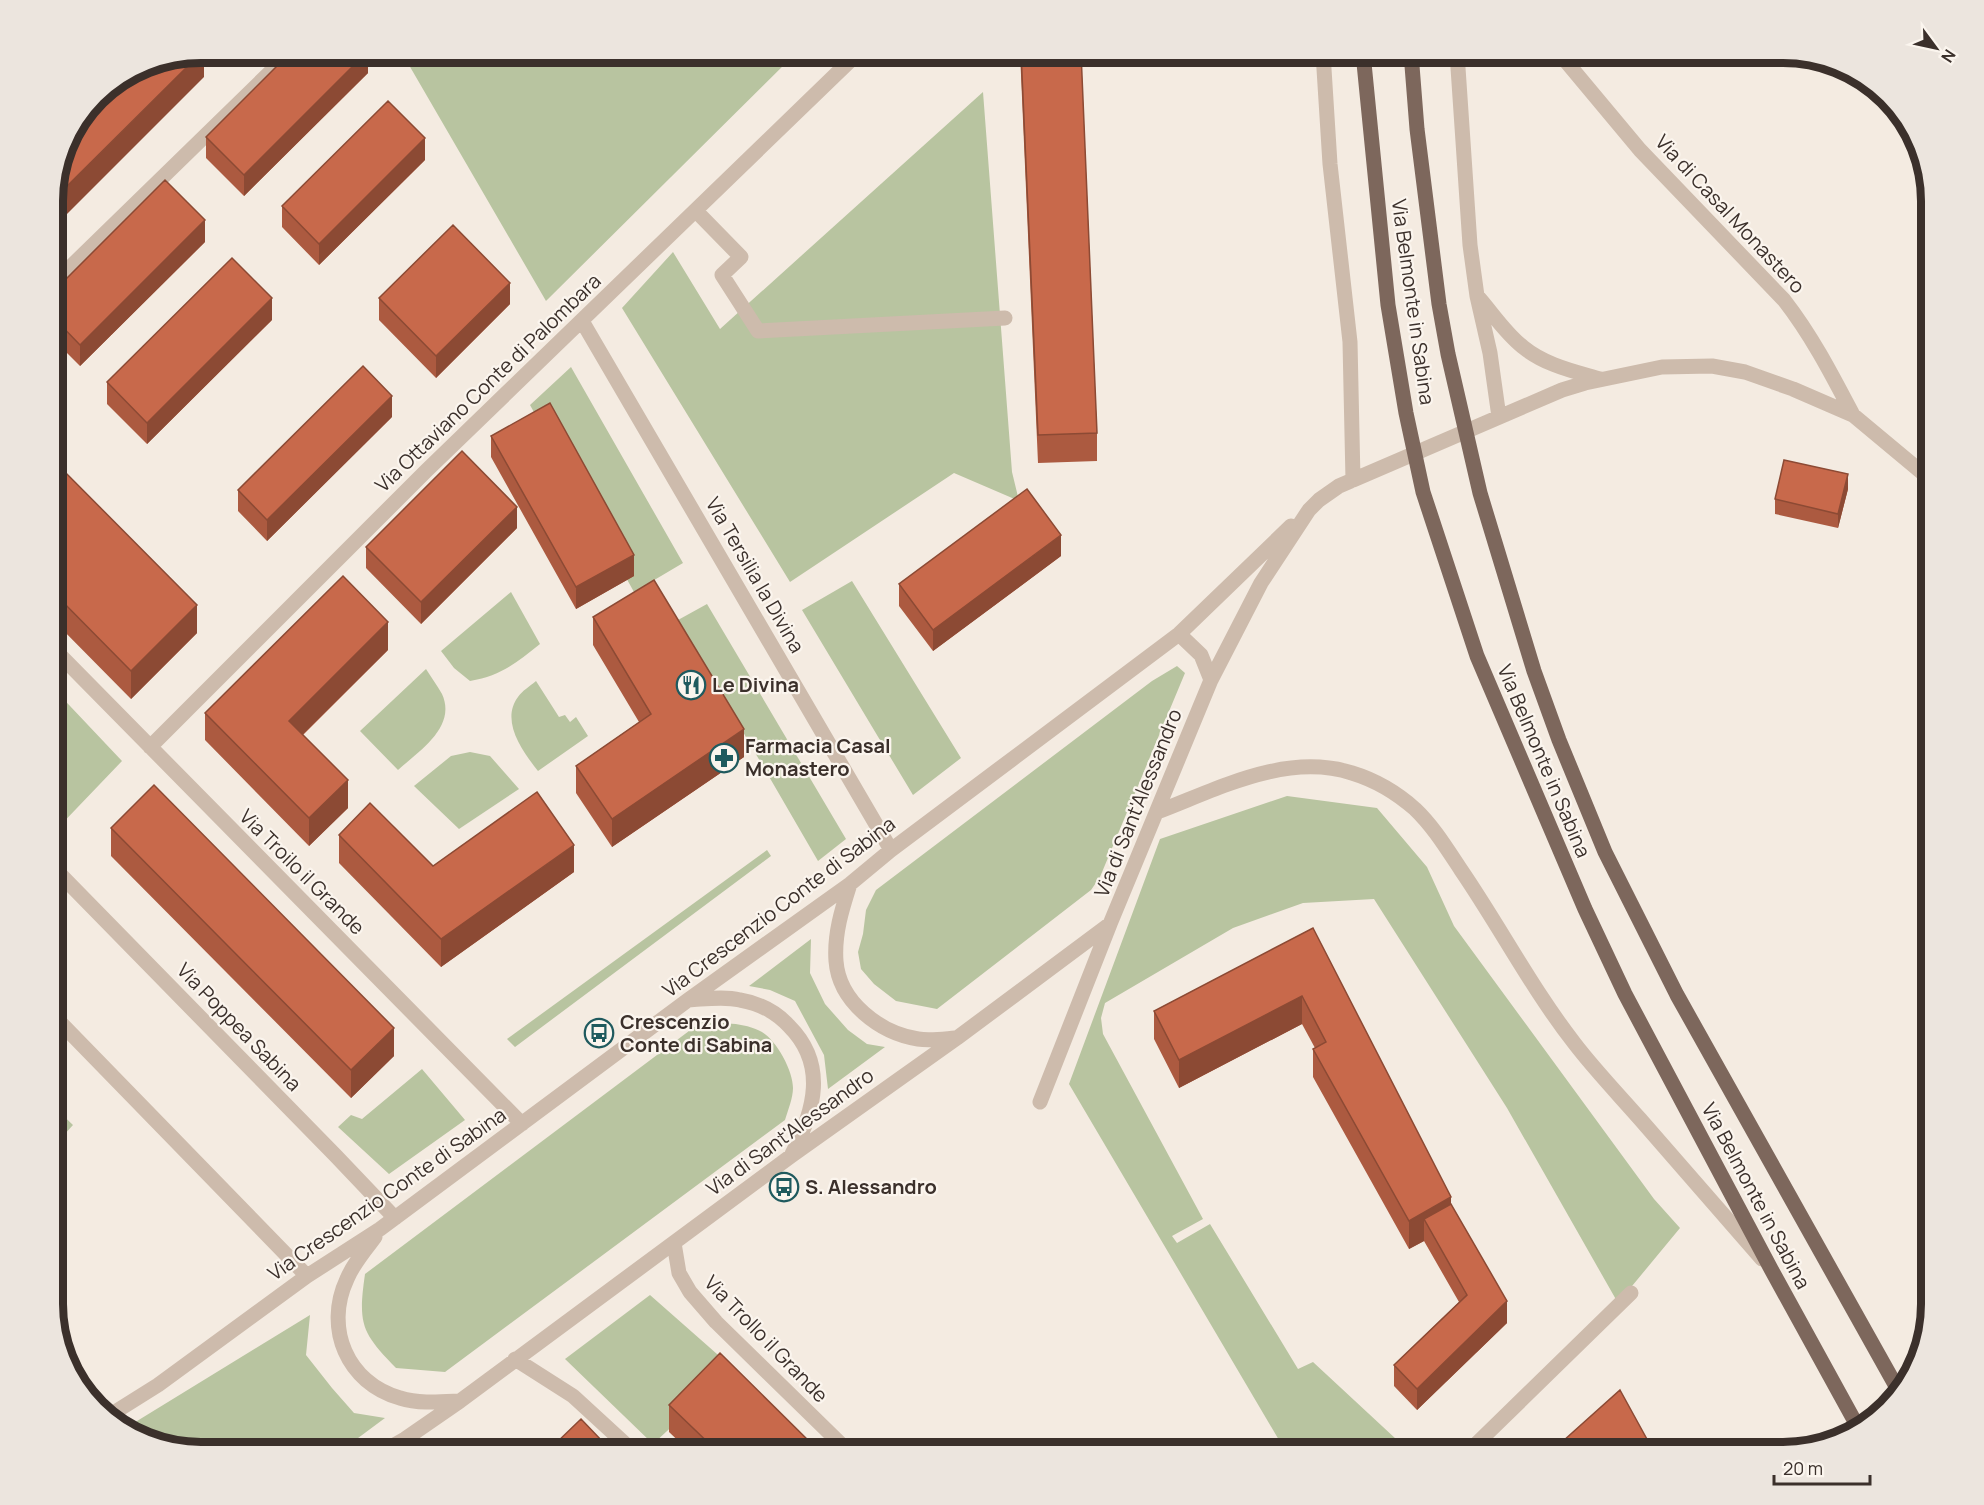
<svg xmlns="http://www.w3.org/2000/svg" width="1984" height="1505" font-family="Manrope,sans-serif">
  <rect width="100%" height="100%" fill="#f4ebe1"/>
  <path fill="#b8c4a0" d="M402 53H796L546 301Z
    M983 92 1012 472 1019 501 954 473 790 582 622 308 673 252 720 329Z
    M571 367 683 563 634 592 530 405Z
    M852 581 961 758 913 795 802 610Z
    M511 592 540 644C516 663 501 676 470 681L454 668 441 651Z
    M707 604 846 839 818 861 678 620Z
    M1177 666 1185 673 1100 877 1091 890 937 1009 896 1001 874 984 861 969 858 952 863 934 866 910 876 890 1152 681Z
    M426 669C431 677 437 685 442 694 457 727 419 751 398 770L360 731Z
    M536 681 559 717 565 715 570 722 576 717 588 736 538 771C523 752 500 721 518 697 522 691 530 686 536 681Z
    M53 688 122 761 54 832 53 831Z
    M470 752 490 756 519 789 459 829 414 786 451 756Z
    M1287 796 1377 808 1427 867 1454 926 1654 1199 1680 1228 1618 1303 1507 1108 1374 899 1303 903 1233 928 1105 1003 1101 1018 1103 1034 1203 1219 1172 1236 1177 1243 1210 1224 1298 1369 1313 1362 1410 1452H1286L1069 1084 1160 839Z
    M767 850 771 856 515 1047 507 1039Z
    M811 939 810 973 825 1004 848 1030 867 1044 885 1047 828 1089 824 1055 795 1001 770 990 749 986Z
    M701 1022C720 1023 744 1022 762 1032 777 1041 793 1071 793 1088 793 1098 788 1110 785 1120L445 1372 396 1368C361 1332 358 1324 365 1274Z
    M422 1069 465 1120 389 1174 338 1127 351 1115 362 1119Z
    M53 1106 73 1125 53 1147Z
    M650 1295 734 1369 653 1444 565 1359Z
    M310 1315 306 1355 332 1388 354 1413 385 1418 350 1444 165 1446 153 1445 124 1429Z"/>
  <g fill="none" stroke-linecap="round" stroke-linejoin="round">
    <path stroke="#cdbbac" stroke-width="15" d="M936 53 942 58
      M1323 53 1330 164 1350 342 1353 480
      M1457 53 1470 245 1477 296 1490 353 1499 417
      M1559 53 1640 150 1784 300C1812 336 1832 375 1853 415
      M696 211 741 257 722 275 758 331 1005 318
      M53 284 290 53
      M1479 298C1493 314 1506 334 1523 347 1545 365 1573 371 1600 379
      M582 321 891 850
      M1179 634 1201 655 1211 680
      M53 648 522 1124
      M150 747 426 471 858 53
      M1157 812C1218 789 1286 752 1352 773 1375 780 1397 793 1415 809 1433 826 1447 849 1461 870 1500 927 1532 989 1575 1044 1595 1070 1618 1094 1640 1119 1681 1166 1721 1212 1762 1259
      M53 867 335 1155 395 1218
      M850 884C842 909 834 934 836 961 839 1002 880 1033 918 1039 930 1041 943 1039 955 1038
      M689 1000C706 999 724 996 740 1000 758 1003 776 1012 789 1026 827 1064 815 1110 792 1154
      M53 1015 307 1276
      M1040 1102 1110 924
      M375 1237C365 1250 353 1264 347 1279 324 1328 347 1383 400 1398 419 1404 440 1402 460 1401
      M674 1243 679 1273 690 1292 716 1322 849 1452
      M515 1359 573 1396 634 1452
      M107 1417 158 1385 307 1276 380 1229 688 1000 850 884 891 850 1179 634 1291 526
      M382 1452 405 1439 460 1401 791 1156 957 1038 1110 924 1211 680 1261 583 1309 510 1319 500 1339 486 1562 390 1585 383 1662 367 1712 366 1745 372 1793 389 1853 415 1931 480
      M1468 1452 1631 1293"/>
    <path stroke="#7d675c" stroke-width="15" d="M1363 53 1388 305 1406 413 1423 492 1477 656 1585 909 1625 994 1771 1269 1859 1429
      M1411 53 1417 129 1439 304 1448 354 1480 493 1534 671 1559 740 1605 852 1677 995 1901 1395"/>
  </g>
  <path fill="#ac5a40" d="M368 52V73L244 196 206 158V137Z
    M994 52H1004L999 57Z
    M1020 52H1081L1097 433V461L1038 463Z
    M425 160 319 265 282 227V206Z
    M205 242 80 366 53 339V292Z
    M379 298 510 304 436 378 379 320Z
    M272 320 147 444 107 404V382Z
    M392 417 267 541 238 511V490Z
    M491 436 634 576 576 609 491 457Z
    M53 460 197 633 131 699 53 620Z
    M1848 489 1838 528 1775 514V499Z
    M517 528 421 624 366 568V547Z
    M1061 556 933 651 899 606V584Z
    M593 617 744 757 612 847 576 793V766L639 722 593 645Z
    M388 650 303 735 348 808 309 846 205 740V713Z
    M111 828 394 1056 351 1098 111 856Z
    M339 835 433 866 574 872 441 967 339 863Z
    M1313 928 1451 1204 1507 1323 1417 1410 1394 1386V1365L1459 1302 1424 1241 1409 1249 1313 1077V1049L1315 1048 1302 1024 1179 1088 1154 1039V1011Z
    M669 1405 820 1452H690L669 1432Z"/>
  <path fill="#8c4a34" d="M202 52H204V77L53 228V200Z
    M367 52H368V73L244 196V175Z
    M999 52H1004L999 57Z
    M425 138V160L319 265V244Z
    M205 220V242L80 366V345Z
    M510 283V304L436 378V356Z
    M272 298V320L147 444V423Z
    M392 396V417L267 541V520Z
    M1848 474V489L1838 528V514Z
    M517 507V528L421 624V602Z
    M1061 535V556L933 651V630Z
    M634 555V576L576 609V587Z
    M197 605V633L131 699V671Z
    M388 622V650L289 748V721Z
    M744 729V757L612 847V819Z
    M348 780V808L309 846V818Z
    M574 845V872L441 967V939Z
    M1302 996V1024L1179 1088V1060Z
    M394 1028V1056L351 1098V1070Z
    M1451 1197V1225L1424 1219V1241L1409 1249V1221Z
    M66 1272V1300L64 1357V1349Z
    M1507 1301V1323L1417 1410V1389Z
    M603 1442V1452H593Z"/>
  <path fill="#c8694b" stroke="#8c4a34" stroke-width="1.5" d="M202 52 53 200V191L68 136 103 90 144 64Z
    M291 52H367L244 175 206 137Z
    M1021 52H1081L1097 433 1038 435Z
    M388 101 425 138 319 244 282 206Z
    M165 180 205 220 80 345 53 317V292Z
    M453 225 510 283 436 356 379 298Z
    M232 258 272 298 147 423 107 382Z
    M363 366 392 396 267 520 238 490Z
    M550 403 634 555 576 587 491 436Z
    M462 451 517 507 421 602 366 547Z
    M53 460 197 605 131 671 53 592Z
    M1784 460 1848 474 1838 514 1775 499Z
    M1027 489 1061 535 933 630 899 584Z
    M343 576 388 622 289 721 348 780 309 818 205 713Z
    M654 580 744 729 612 819 576 766 651 714 593 617Z
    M154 785 394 1028 351 1070 111 828Z
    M537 792 574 845 441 939 339 835 370 803 433 866Z
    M1313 928 1451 1197 1409 1221 1313 1049 1326 1042 1302 996 1179 1060 1154 1011Z
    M1451 1204 1507 1301 1417 1389 1394 1365 1467 1295 1424 1219Z
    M53 1272H66L64 1349H62L53 1313Z
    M720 1353 820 1452H718L669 1405Z
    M1620 1390 1654 1452H1555L1553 1450Z
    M581 1419 603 1442 593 1452H557L552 1447Z"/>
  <defs>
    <g id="restaurant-ring" transform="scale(1.5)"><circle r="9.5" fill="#fbf5ee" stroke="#1f5a5e" stroke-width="1.5"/><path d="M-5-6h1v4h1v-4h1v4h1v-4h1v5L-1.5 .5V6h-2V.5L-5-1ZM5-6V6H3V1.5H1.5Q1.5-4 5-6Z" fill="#1f5a5e"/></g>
    <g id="pharmacy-ring" transform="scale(1.5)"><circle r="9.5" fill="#fbf5ee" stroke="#1f5a5e" stroke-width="1.5"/><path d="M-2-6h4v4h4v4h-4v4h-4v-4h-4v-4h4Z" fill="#1f5a5e"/></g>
    <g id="bus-ring" transform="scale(1.5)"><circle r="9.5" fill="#fbf5ee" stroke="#1f5a5e" stroke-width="1.5"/><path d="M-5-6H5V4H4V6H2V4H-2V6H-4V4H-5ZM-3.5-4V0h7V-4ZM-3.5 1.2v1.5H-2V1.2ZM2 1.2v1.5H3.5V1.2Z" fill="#1f5a5e"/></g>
  </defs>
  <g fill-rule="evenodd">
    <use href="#restaurant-ring" x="691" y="685"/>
    <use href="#pharmacy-ring" x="724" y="758"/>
    <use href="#bus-ring" x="599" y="1033"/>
    <use href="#bus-ring" x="784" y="1187"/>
  </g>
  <g text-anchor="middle" stroke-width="4.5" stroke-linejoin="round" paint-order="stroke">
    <g font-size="20" fill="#3b302b" stroke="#fbf5ee">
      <text transform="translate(1730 214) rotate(47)" y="7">Via di Casal Monastero</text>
      <text transform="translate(1413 302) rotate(82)" y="7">Via Belmonte in Sabina</text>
      <text transform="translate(488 383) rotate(-44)" y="7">Via Ottaviano Conte di Palombara</text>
      <text transform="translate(755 575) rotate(60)" y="7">Via Tersilia la Divina</text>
      <text transform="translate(1544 761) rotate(67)" y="7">Via Belmonte in Sabina</text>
      <text transform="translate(1138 803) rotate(-68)" y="7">Via di Sant'Alessandro</text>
      <text transform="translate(302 872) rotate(45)" y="7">Via Troilo il Grande</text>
      <text transform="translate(779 907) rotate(-37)" y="7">Via Crescenzio Conte di Sabina</text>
      <text transform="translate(239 1027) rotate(46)" y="7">Via Poppea Sabina</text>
      <text transform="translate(790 1132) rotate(-36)" y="7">Via di Sant'Alessandro</text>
      <text transform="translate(387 1194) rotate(-35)" y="7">Via Crescenzio Conte di Sabina</text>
      <text transform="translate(1756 1196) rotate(62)" y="7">Via Belmonte in Sabina</text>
      <text transform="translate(766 1339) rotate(46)" y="7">Via Trollo il Grande</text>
    </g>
    <g font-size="20" font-weight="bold" fill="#3b302b" stroke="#fbf5ee" text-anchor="start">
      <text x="712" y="692">Le Divina</text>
      <text x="745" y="753">Farmacia Casal<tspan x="745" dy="23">Monastero</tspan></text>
      <text x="620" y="1029">Crescenzio<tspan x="620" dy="23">Conte di Sabina</tspan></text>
      <text x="805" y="1194">S. Alessandro</text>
    </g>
  </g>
  <path d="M0 0H1984V1505H0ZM201 63H1783A138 138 0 0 1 1921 201V1304A138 138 0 0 1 1783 1442H201A138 138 0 0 1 63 1304V201A138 138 0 0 1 201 63Z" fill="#ece5de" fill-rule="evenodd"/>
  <path fill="none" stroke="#3b302b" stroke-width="8" d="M201 63H1783A138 138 0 0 1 1921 201V1304A138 138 0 0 1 1783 1442H201A138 138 0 0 1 63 1304V201A138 138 0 0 1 201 63Z"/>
  <g transform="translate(1936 48) rotate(123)" stroke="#fbf5ee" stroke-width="4.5" paint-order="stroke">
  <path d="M0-4.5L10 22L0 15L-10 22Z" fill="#3b302b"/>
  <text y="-9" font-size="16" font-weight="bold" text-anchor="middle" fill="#3b302b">N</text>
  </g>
  <path d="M1774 1475v9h96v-9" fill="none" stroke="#3b302b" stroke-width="3"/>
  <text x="1783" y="1475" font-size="18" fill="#3b302b" stroke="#fbf5ee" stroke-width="4.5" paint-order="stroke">20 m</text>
</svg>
